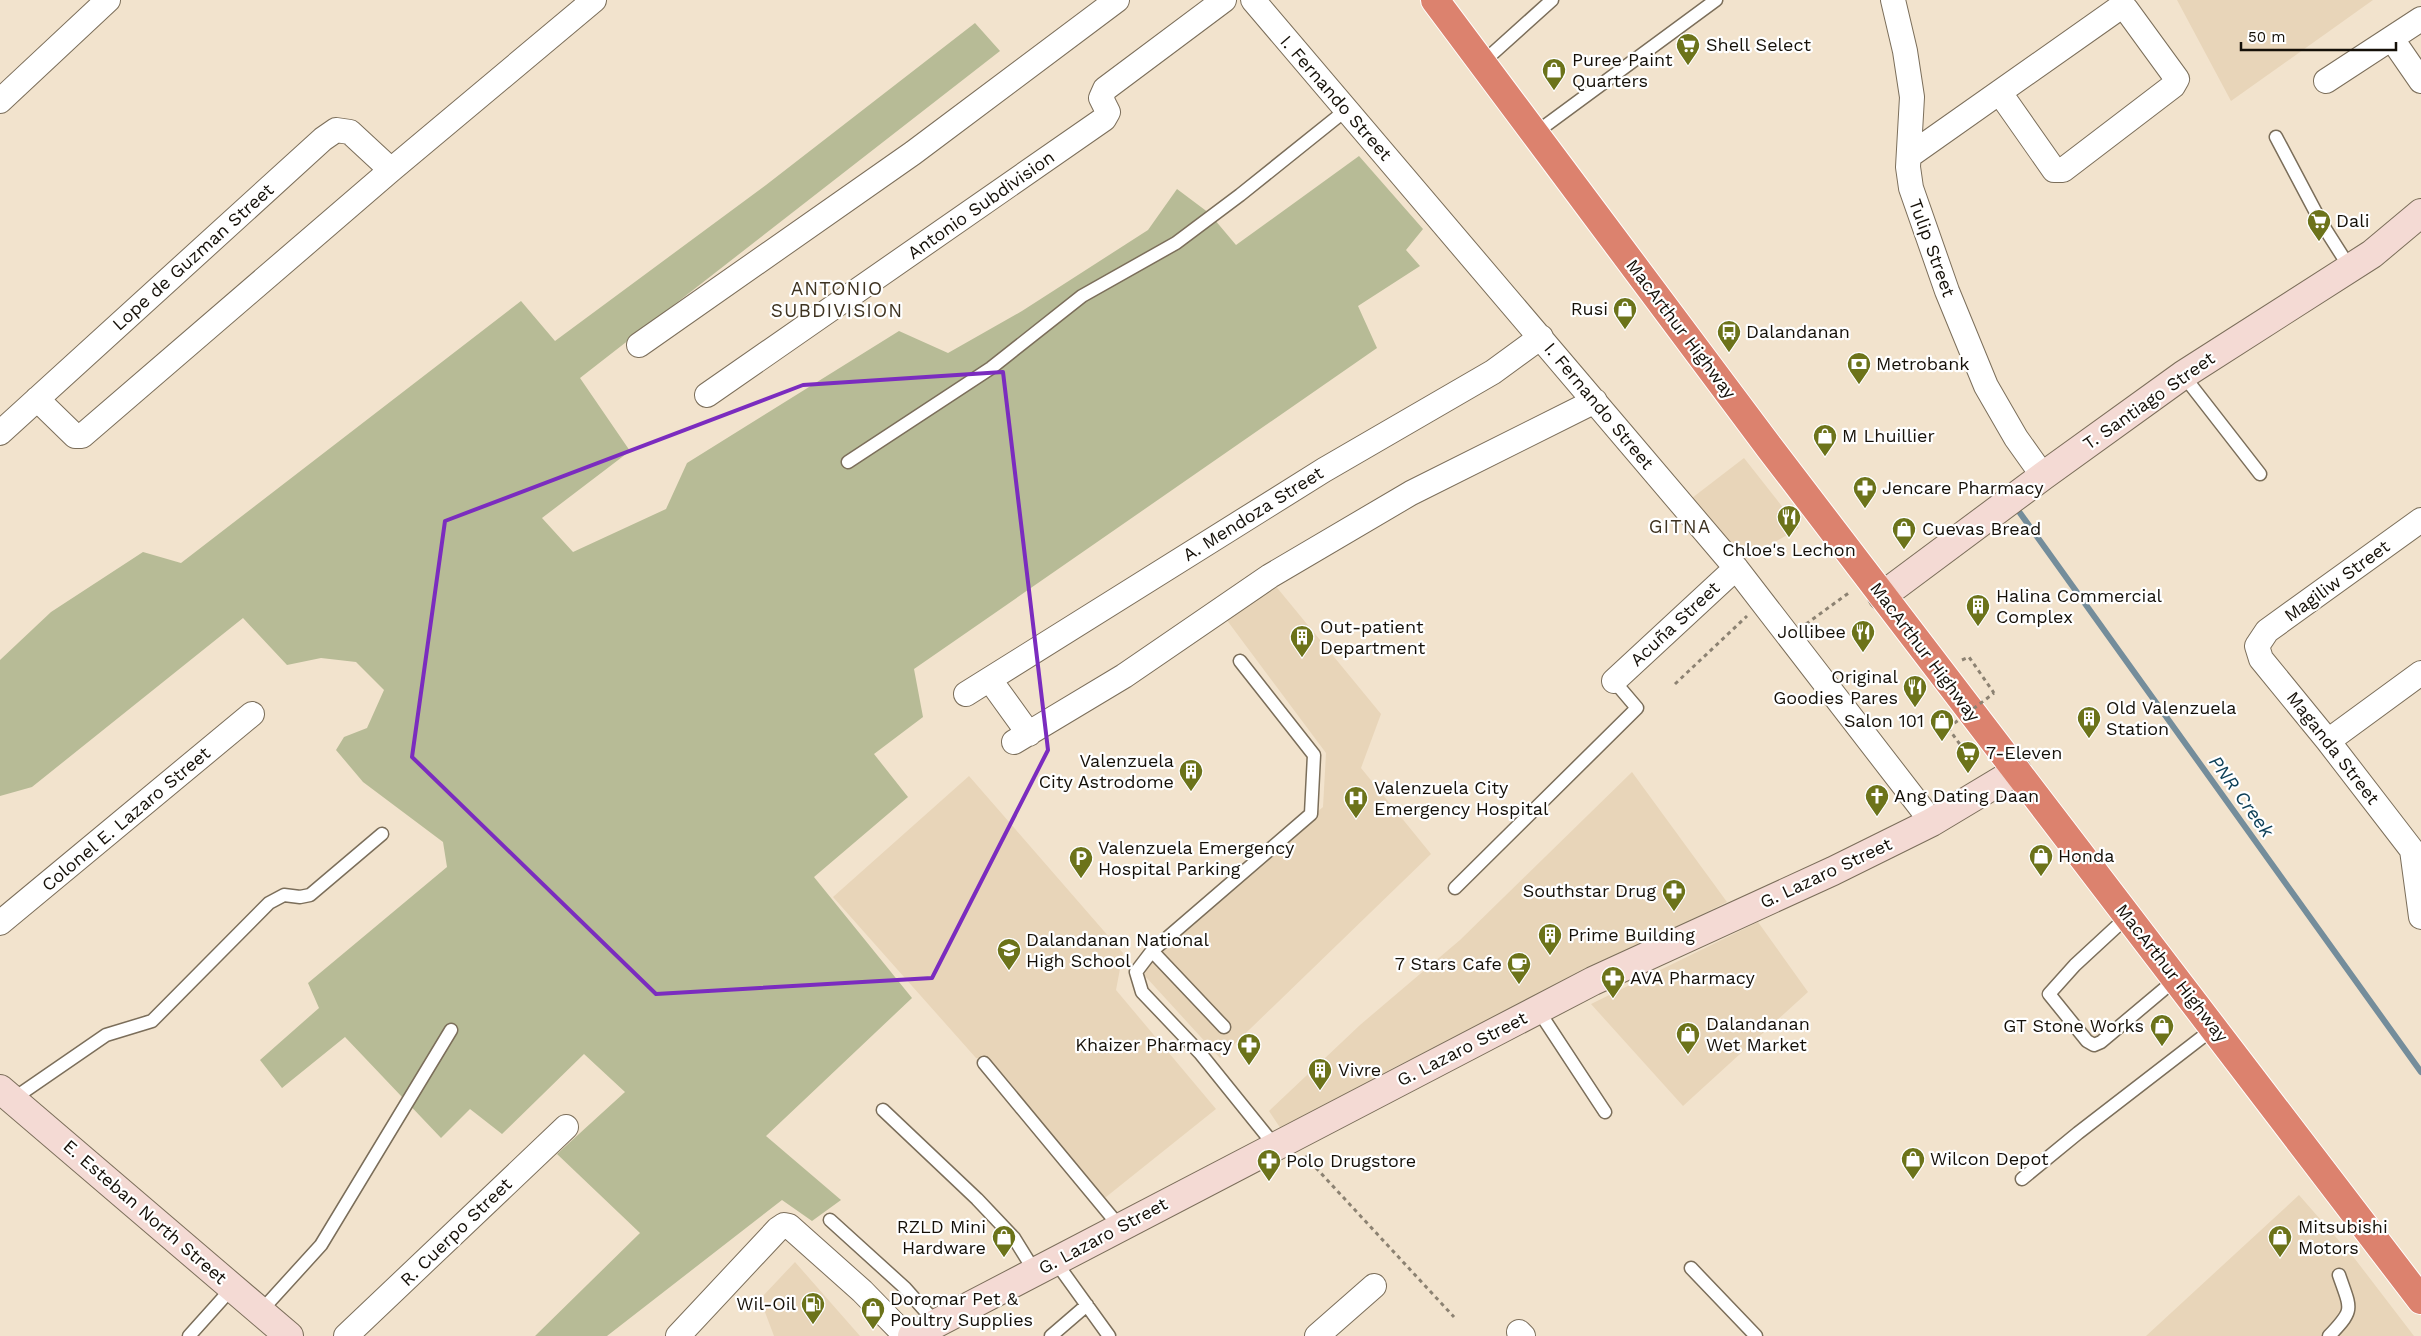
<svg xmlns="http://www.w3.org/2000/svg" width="2421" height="1336" font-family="'Work Sans',sans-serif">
  <rect width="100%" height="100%" fill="#f2e3cd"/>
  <path fill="#e8d5b9" d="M2177 0H2373L2231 101Z
    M1744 458 1799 528 1742 561 1692 498Z
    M1274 584 1381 714 1361 768 1431 854 1220 1058 1145 976 1146 960 1323 807 1326 753 1226 619Z
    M1632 772 1727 902 1391 1069 1281 1129 1269 1111 1360 1025 1460 940Z
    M969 776 1123 953 1116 990 1216 1109 1101 1201 988 1061 976 1058 833 897Z
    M1758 922 1808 992 1683 1106 1591 1004Z
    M2299 1195 2355 1259 2414 1336H2146Z
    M795 1262 860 1336H774L760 1299Z"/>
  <path fill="#b7bb96" d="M975 23 1000 51 580 378 630 451 542 518 573 552 666 509 687 463 899 331 948 353 1022 311 1148 230 1177 189 1209 213 1236 245 1359 156 1423 229 1406 250 1420 266 1358 306 1377 348 914 669 923 717 874 754 908 797 814 877 912 998 766 1136 841 1200 812 1221 782 1200 607 1336H535L640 1233 557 1154 625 1092 584 1054 502 1134 470 1109 441 1138 345 1037 282 1088 260 1060 319 1008 308 983 447 867 443 842 363 782 336 750 344 737 367 728 384 690 356 662 321 658 287 665 243 618 32 787 0 796V660L51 612 143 552 181 563 521 301 555 341 766 185Z"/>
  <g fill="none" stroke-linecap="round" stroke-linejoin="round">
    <path stroke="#748d9b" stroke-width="6" d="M2020 513 2421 1072"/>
    <g stroke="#7b6e5a" stroke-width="15">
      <path id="lane" d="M1482 63 1552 0
        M1534 134 1716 0
        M2276 137 2322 224 2350 268
        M2183 375 2260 474
        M848 462 991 368 1082 296 1176 243 1240 195 1346 110
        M1240 661 1314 755 1311 814 1152 951 1136 972 1142 992 1200 1053 1275 1146
        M1455 888 1637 708 1614 681
        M2128 916 2075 965 2049 994 2087 1041 2094 1045 2101 1042 2176 979
        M1152 951 1224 1027
        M1538 1010 1605 1112
        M984 1063 1120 1227
        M13 1099 106 1035 152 1021 269 903 284 895 300 897 310 895 382 834
        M883 1110 977 1199 1014 1238 1035 1272
        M2022 1179 2078 1133 2214 1028
        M830 1220 905 1288 936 1323
        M1055 1261 1109 1336
        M1691 1268 1756 1336
        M261 1311 321 1245 451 1030
        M189 1336 233 1287
        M1051 1336 1087 1305
        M2329 1336C2355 1309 2351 1310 2339 1275"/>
    </g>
    <g stroke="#7b6e5a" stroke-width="26">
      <path id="street" d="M1253 0 1736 568 1932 822
        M1893 0 1905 51 1912 97 1908 167 1911 188 1947 291 1986 386 2016 438 2043 476
        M2392 39 2421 81
        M2326 81 2421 19
        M0 101 108 0
        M1909 156 2119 8 2126 9 2177 79 2173 86 2063 170H2054L2000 93
        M639 345 913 153 1117 0
        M707 395 1104 119 1108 112 1101 98 1105 89 1224 0
        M37 399 75 436H82L391 170 594 0
        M0 433 323 139 336 130 350 132 391 170
        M990 680 1029 734
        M1614 681 1736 568
        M966 694 1324 470 1493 372 1541 337
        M2328 741 2421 673
        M1014 742 1124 676 1270 576 1411 493 1595 401
        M2412 850 2328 741 2261 659 2257 646 2267 631 2421 520
        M2412 850 2421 917
        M0 923 252 714
        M1519 1332 1523 1336
        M346 1336 566 1127
        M678 1336 778 1229 784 1225 789 1226 862 1291 906 1336
        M1317 1336 1374 1286"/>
    </g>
    <g stroke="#7b6e5a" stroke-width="30">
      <path id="secondary" d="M1882 596 2043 476 2183 375 2372 254 2421 213
        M0 1089 289 1336
        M912 1336 1593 981 1833 871 1932 822 2017 771"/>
    </g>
    <g stroke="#fff" stroke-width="30">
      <path id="highway" d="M1435 0 1769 447 2421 1300"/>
    </g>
    <path stroke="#8c8272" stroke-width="3" stroke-dasharray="4 4" stroke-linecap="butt" d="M1806 624 1850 592
      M1962 660 1969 657 1994 693
      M1675 684 1747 616
      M1948 728 1967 754
      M1305 1156 1454 1317"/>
    <use href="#lane" stroke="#fff" stroke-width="12"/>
    <use href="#street" stroke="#fff" stroke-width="24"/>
    <use href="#secondary" stroke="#f4dad4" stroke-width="28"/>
    <use href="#highway" stroke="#dc826e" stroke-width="28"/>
    <path stroke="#8c8272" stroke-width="3" stroke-dasharray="4 4" stroke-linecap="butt" d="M1948 728 1994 693"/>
  </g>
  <path fill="none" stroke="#7b2cbf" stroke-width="4" stroke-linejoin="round" d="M1003 372 1048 750 932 978 656 994 412 757 445 521 803 385Z"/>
  <defs>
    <g id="supermarket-pin" transform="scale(1.25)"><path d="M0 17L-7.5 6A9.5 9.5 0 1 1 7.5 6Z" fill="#6c731a" stroke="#fff"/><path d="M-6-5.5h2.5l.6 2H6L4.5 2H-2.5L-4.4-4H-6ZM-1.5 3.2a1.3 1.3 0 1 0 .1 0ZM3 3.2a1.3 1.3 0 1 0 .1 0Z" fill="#fff"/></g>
    <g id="shop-pin" transform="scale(1.25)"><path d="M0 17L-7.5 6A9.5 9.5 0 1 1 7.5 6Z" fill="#6c731a" stroke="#fff"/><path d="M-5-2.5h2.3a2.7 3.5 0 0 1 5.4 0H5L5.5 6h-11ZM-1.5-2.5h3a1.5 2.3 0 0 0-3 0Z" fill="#fff"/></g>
    <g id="bus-pin" transform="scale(1.25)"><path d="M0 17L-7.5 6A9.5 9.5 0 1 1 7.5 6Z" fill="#6c731a" stroke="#fff"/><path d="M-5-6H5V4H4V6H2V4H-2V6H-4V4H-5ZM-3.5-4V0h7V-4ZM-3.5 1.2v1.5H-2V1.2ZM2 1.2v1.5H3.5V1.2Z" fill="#fff"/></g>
    <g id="bank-pin" transform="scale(1.25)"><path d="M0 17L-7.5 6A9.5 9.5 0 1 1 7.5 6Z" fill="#6c731a" stroke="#fff"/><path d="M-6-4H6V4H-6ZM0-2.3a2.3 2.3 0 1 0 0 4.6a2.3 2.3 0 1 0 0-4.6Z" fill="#fff"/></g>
    <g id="pharmacy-pin" transform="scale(1.25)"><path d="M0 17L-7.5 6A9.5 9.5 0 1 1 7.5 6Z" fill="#6c731a" stroke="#fff"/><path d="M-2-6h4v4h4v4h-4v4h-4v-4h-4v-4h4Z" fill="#fff"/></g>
    <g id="restaurant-pin" transform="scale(1.25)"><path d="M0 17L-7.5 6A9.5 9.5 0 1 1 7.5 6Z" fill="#6c731a" stroke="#fff"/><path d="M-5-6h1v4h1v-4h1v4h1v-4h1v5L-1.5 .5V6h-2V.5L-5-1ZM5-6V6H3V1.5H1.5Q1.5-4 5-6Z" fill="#fff"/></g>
    <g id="building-pin" transform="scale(1.25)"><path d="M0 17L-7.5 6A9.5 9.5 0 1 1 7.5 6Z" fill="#6c731a" stroke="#fff"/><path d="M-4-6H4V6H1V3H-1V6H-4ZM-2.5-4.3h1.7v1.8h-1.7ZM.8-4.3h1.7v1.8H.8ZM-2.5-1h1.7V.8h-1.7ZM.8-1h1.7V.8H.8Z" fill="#fff"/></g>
    <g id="church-pin" transform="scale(1.25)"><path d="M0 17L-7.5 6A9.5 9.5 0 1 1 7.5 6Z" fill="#6c731a" stroke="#fff"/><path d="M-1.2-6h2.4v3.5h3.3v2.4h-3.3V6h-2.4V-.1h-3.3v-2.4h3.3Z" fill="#fff"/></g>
    <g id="hospital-pin" transform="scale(1.25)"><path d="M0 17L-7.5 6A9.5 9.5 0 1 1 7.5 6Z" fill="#6c731a" stroke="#fff"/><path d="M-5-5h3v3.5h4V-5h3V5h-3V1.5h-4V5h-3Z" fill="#fff"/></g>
    <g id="parking-pin" transform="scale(1.25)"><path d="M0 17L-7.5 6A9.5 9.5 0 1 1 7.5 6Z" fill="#6c731a" stroke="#fff"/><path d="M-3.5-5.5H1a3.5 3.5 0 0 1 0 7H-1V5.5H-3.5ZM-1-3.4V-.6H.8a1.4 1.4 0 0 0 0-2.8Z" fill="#fff"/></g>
    <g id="school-pin" transform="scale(1.25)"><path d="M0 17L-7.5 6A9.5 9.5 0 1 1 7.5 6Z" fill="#6c731a" stroke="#fff"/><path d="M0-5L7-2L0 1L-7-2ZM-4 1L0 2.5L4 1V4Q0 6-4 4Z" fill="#fff"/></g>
    <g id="cafe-pin" transform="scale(1.25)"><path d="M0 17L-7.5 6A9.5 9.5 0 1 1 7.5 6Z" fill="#6c731a" stroke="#fff"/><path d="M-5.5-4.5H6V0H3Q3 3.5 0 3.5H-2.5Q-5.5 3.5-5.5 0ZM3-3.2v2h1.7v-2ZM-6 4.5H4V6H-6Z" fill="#fff"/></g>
    <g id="fuel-pin" transform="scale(1.25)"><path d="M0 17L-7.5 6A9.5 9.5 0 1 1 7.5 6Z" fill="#6c731a" stroke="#fff"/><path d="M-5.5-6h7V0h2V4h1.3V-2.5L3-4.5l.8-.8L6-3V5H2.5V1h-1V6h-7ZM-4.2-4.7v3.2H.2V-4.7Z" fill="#fff"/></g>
  </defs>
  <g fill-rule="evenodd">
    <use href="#supermarket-pin" x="1688" y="45"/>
    <use href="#shop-pin" x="1554" y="70"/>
    <use href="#supermarket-pin" x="2319" y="221"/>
    <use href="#shop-pin" x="1625" y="309"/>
    <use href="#bus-pin" x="1729" y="332"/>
    <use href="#bank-pin" x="1859" y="364"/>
    <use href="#shop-pin" x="1825" y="436"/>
    <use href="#pharmacy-pin" x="1865" y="488"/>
    <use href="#restaurant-pin" x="1789" y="517"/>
    <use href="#shop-pin" x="1904" y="529"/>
    <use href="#building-pin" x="1978" y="606"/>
    <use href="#restaurant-pin" x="1863" y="632"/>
    <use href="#building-pin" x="1302" y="637"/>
    <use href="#restaurant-pin" x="1915" y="687"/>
    <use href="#building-pin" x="2089" y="718"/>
    <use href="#shop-pin" x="1942" y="721"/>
    <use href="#supermarket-pin" x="1968" y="753"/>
    <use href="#building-pin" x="1191" y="771"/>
    <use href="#church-pin" x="1877" y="796"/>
    <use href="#hospital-pin" x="1356" y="798"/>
    <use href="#shop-pin" x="2041" y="856"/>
    <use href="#parking-pin" x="1081" y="858"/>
    <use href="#pharmacy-pin" x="1674" y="891"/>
    <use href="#building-pin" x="1550" y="935"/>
    <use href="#school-pin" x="1009" y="950"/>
    <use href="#cafe-pin" x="1519" y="964"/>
    <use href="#pharmacy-pin" x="1613" y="978"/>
    <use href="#shop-pin" x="2162" y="1026"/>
    <use href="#shop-pin" x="1688" y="1034"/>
    <use href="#pharmacy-pin" x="1249" y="1045"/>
    <use href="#building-pin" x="1320" y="1070"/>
    <use href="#shop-pin" x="1913" y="1159"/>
    <use href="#pharmacy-pin" x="1269" y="1161"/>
    <use href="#shop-pin" x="1004" y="1237"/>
    <use href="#shop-pin" x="2280" y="1237"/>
    <use href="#fuel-pin" x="813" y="1304"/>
    <use href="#shop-pin" x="873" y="1309"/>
  </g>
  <g text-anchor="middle" stroke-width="4.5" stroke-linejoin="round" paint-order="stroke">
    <g font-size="18" fill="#151008" stroke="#fff" text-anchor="start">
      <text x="1706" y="51">Shell Select</text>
      <text x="1572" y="66">Puree Paint<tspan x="1572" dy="21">Quarters</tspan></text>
      <text x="2336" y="227">Dali</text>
      <text x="1608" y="315" text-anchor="end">Rusi</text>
      <text x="1746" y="338">Dalandanan</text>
      <text x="1876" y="370">Metrobank</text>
      <text x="1842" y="442">M Lhuillier</text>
      <text x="1882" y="494">Jencare Pharmacy</text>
      <text x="1922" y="535">Cuevas Bread</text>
      <text x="1789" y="556" text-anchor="middle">Chloe's Lechon</text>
      <text x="1996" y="602">Halina Commercial<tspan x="1996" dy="21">Complex</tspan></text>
      <text x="1320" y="633">Out-patient<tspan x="1320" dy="21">Department</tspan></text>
      <text x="1846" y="638" text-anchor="end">Jollibee</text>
      <text x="1898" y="683" text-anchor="end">Original<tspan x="1898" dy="21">Goodies Pares</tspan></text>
      <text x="2106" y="714">Old Valenzuela<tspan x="2106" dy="21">Station</tspan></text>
      <text x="1924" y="727" text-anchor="end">Salon 101</text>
      <text x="1986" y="759">7-Eleven</text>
      <text x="1174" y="767" text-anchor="end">Valenzuela<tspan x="1174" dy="21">City Astrodome</tspan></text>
      <text x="1374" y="794">Valenzuela City<tspan x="1374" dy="21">Emergency Hospital</tspan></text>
      <text x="1894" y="802">Ang Dating Daan</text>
      <text x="1098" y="854">Valenzuela Emergency<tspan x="1098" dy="21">Hospital Parking</tspan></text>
      <text x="2058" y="862">Honda</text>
      <text x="1656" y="897" text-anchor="end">Southstar Drug</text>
      <text x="1568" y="941">Prime Building</text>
      <text x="1026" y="946">Dalandanan National<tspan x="1026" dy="21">High School</tspan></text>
      <text x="1502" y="970" text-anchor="end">7 Stars Cafe</text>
      <text x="1630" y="984">AVA Pharmacy</text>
      <text x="1706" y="1030">Dalandanan<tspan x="1706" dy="21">Wet Market</tspan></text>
      <text x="2144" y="1032" text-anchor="end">GT Stone Works</text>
      <text x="1232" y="1051" text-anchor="end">Khaizer Pharmacy</text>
      <text x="1338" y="1076">Vivre</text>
      <text x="1930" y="1165">Wilcon Depot</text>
      <text x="1286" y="1167">Polo Drugstore</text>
      <text x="986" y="1233" text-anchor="end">RZLD Mini<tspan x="986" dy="21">Hardware</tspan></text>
      <text x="2298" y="1233">Mitsubishi<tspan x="2298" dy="21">Motors</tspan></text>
      <text x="890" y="1305">Doromar Pet &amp;<tspan x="890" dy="21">Poultry Supplies</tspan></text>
      <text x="796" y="1310" text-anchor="end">Wil-Oil</text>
    </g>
    <g font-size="18" fill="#151008" stroke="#fff">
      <text transform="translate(1336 98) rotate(49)" y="6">I. Fernando Street</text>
      <text transform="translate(981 205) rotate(-35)" y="6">Antonio Subdivision</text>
      <text transform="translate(1932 248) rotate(70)" y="6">Tulip Street</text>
      <text transform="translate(193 257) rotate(-42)" y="6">Lope de Guzman Street</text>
      <text transform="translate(1681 329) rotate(53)" y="6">MacArthur Highway</text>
      <text transform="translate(2149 401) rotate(-35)" y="6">T. Santiago Street</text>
      <text transform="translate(1599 406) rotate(50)" y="6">I. Fernando Street</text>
      <text transform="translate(1253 514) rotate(-32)" y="6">A. Mendoza Street</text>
      <text transform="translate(2337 581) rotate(-36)" y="6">Magiliw Street</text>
      <text transform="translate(1675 624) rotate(-43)" y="6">Acuña Street</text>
      <text transform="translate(1925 652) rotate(53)" y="6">MacArthur Highway</text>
      <text transform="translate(2333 748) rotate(52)" y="6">Maganda Street</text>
      <text transform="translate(126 819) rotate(-40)" y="6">Colonel E. Lazaro Street</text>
      <text transform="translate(1826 873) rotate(-25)" y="6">G. Lazaro Street</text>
      <text transform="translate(2172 973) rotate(52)" y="6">MacArthur Highway</text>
      <text transform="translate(1462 1049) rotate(-27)" y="6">G. Lazaro Street</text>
      <text transform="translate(145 1212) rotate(41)" y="6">E. Esteban North Street</text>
      <text transform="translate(456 1232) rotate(-44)" y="6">R. Cuerpo Street</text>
      <text transform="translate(1103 1236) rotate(-28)" y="6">G. Lazaro Street</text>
    </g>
    <g font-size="19" letter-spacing="1" fill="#3e3321" stroke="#fff">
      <text x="837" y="295">ANTONIO<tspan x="837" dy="22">SUBDIVISION</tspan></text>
      <text x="1680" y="533">GITNA</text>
    </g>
    <g font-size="19" font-style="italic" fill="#0e4058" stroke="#fff">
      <text transform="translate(2242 796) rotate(54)" y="7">PNR Creek</text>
    </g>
  </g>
  <path d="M2241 42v8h155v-8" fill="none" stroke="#151008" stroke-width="2.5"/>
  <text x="2248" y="42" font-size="15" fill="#151008" stroke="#ffffff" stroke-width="4" paint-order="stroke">50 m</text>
</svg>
